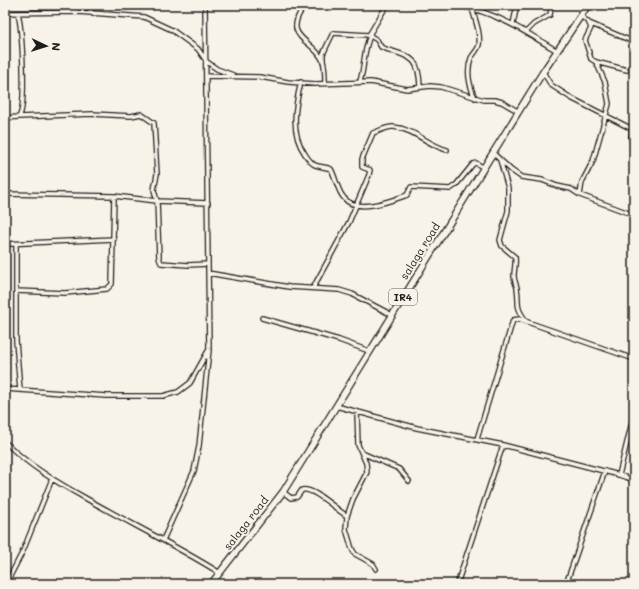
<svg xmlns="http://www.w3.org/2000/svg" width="639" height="589" font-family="Mali,sans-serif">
  <rect width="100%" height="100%" fill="#f7f3e8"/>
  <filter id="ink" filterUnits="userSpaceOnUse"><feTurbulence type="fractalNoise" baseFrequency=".025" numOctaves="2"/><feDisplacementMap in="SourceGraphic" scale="8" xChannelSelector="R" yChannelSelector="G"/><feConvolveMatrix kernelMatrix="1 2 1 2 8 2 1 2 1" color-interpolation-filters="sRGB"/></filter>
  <g filter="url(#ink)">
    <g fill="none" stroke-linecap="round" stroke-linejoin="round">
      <g stroke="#1c1c1c" stroke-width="6">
        <path id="street" d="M64 5 77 12
          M87 5 93 14
          M305 5C280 39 313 38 323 61 325 67 325 76 325 83
          M457 5C497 13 523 30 557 51
          M472 8C475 20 481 33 479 45 478 50 473 54 471 58 466 72 469 85 475 98
          M5 13 78 12 144 17 172 30 198 49 207 62 217 69 233 75
          M581 16 589 23 634 42
          M513 24 517 5
          M526 32 534 24 550 15 551 8 555 5
          M369 35 377 40 381 47C408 58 419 53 420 87
          M323 62V54L333 33 369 35 387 5
          M596 62 627 70
          M543 72 551 85 571 98 634 130
          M206 76 260 77 288 82 315 84 371 82 407 89 430 86 441 87 484 100H495L502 102 519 112
          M360 81C365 66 363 51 370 36
          M301 82C295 106 290 133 305 154 308 159 311 163 315 165 320 167 326 167 331 169 336 178 337 190 344 198 357 214 390 201 407 195L411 187 450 189 456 185 473 164 476 163 484 168
          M19 117 92 114 131 116 141 114 154 123 157 174 154 190 157 201 159 258 161 263 188 265 208 264
          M5 118 19 117C27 105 22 30 18 13
          M632 129 631 139 634 143
          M634 152V158
          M493 153 511 170 521 177 542 180 557 186 571 189 580 195 634 215
          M500 160 508 188V211L500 240 502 246 515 257C516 264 514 269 514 276 514 280 516 284 517 288 520 306 514 304 526 321
          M5 194 114 196 157 201 208 203
          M580 195 582 182 593 161 609 104 605 82 596 62 591 59 585 40 591 28 589 23
          M5 244 114 239
          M16 244V341L20 390
          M208 273 289 287 339 290 352 294 392 315
          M313 288 349 222 369 175 370 170 362 167V159L373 133C379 131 388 126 394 127 414 129 428 145 447 150
          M16 291 65 293 107 289 112 284 114 196
          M262 318 339 340 369 351
          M5 389 106 396H163L178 392 190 383 208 351
          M336 406 417 428 503 445 619 475 634 480
          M357 412 358 445 366 463 367 472 353 499 347 516 346 529 352 549 355 554 373 564 376 569
          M477 439 513 320 519 319 634 359
          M5 442C29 466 58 483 87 499 131 524 177 546 220 573
          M362 453 399 469 409 481
          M619 475 634 414
          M283 492 291 498 297 497 302 490C315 488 335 509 347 516
          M163 540 194 471 199 446 209 350 205 5
          M6 584 23 551 52 479
          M457 584 503 445
          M566 584 605 471"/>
      </g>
      <g stroke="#1c1c1c" stroke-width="8">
        <path id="primary" d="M211 584 283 492 543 72 588 5"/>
      </g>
      <use href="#street" stroke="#f7f3e8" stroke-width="3.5"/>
      <use href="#primary" stroke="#f7f3e8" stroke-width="5.5"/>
    </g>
  </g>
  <g text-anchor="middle" stroke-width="4" stroke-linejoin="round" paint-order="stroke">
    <rect fill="#f7f3e8" stroke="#5e5c59" stroke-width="1" x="389" y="289" width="28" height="16" rx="3"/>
    <g font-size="10" font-weight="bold" fill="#1c1c1c">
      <text x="403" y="301">IR4</text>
    </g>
    <g font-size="11" fill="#1c1c1c" stroke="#f7f3e8">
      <text transform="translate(420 251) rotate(-58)" y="4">salaga road</text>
      <text transform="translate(246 523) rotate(-52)" y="4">salaga road</text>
    </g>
  </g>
  <rect width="639" height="589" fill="none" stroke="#f7f3e8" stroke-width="20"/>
  <rect x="10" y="10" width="619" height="569" fill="none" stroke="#1c1c1c" stroke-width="1.5" filter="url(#ink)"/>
  <g transform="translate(46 46) rotate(94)" stroke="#f7f3e8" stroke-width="3" paint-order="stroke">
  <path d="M0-3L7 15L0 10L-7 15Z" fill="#1c1c1c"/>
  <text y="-6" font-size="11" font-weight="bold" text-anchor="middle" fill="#1c1c1c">N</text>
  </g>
</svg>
